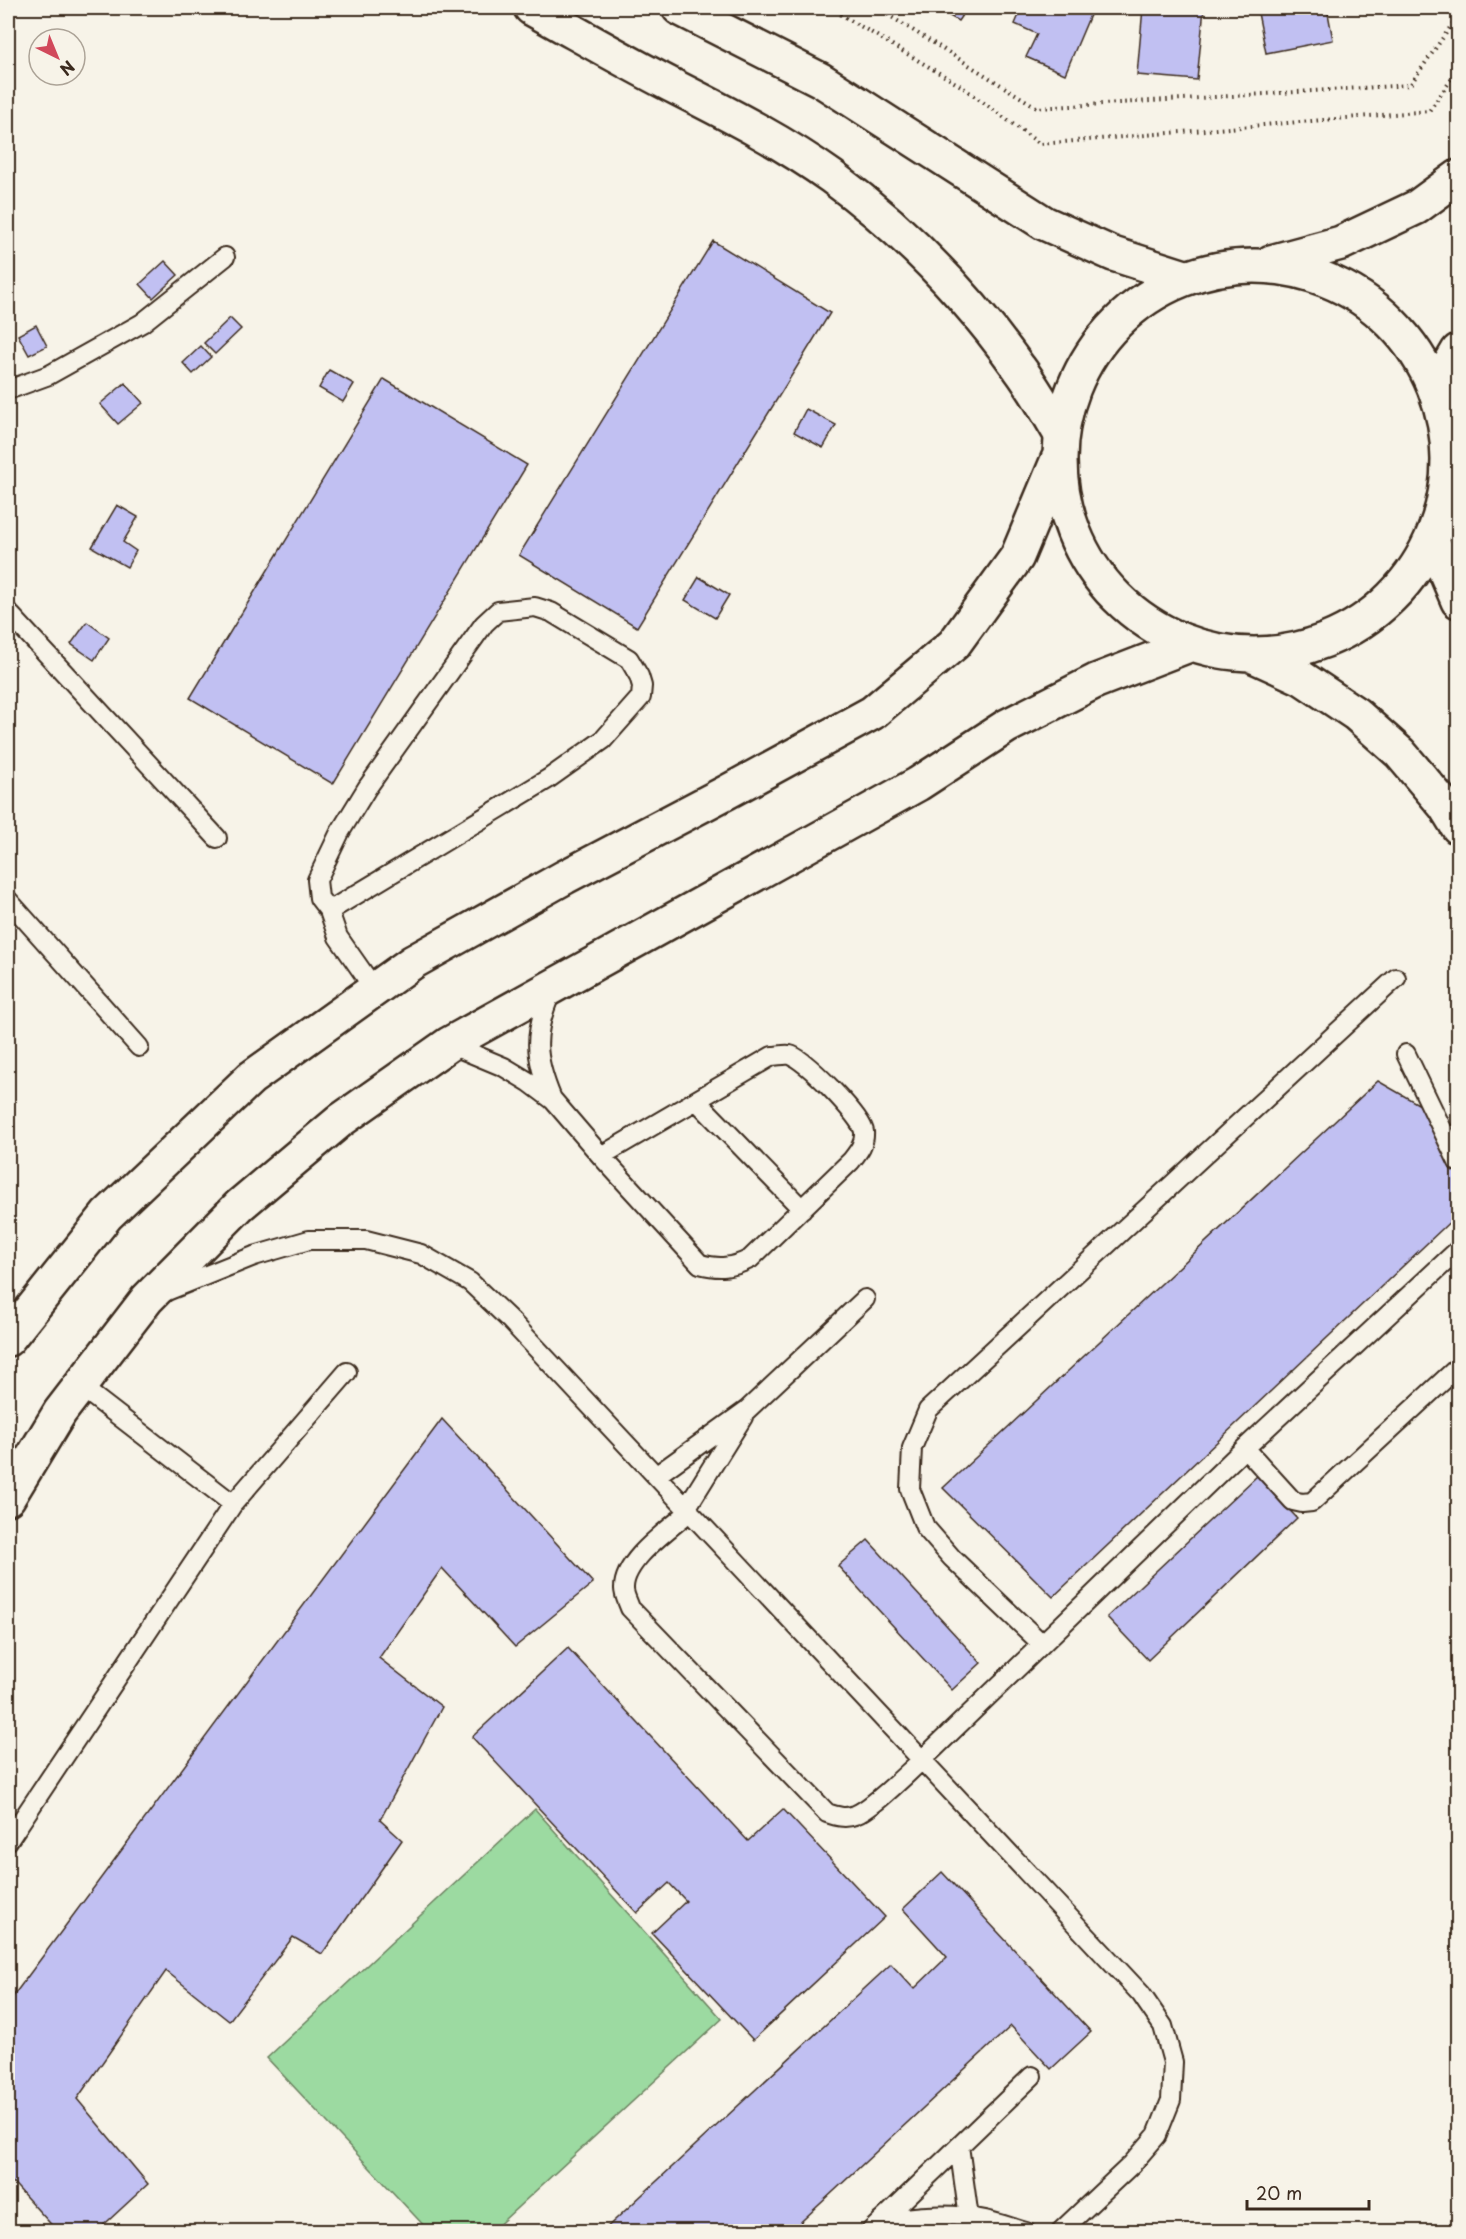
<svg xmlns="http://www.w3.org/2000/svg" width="1466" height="2239" font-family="'Playpen Sans',sans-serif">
  <rect width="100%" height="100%" fill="#f7f3e8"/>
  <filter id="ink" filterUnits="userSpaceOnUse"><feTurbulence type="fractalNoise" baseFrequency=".0167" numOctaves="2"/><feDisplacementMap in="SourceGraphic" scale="12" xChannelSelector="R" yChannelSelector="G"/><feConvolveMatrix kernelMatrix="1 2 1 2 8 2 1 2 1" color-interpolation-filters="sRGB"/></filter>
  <g filter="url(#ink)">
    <path fill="#9cdaa1" stroke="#6c8260" stroke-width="1.5" d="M535 1809 722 2019 492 2231H429L267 2058Z"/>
    <path fill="#c1c0f2" stroke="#3b2a1e" stroke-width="1.5" d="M936 8H967L958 21Z
      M1022 8H1093L1065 74 1026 57 1037 34 1015 24Z
      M1143 8H1204L1197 80 1137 75Z
      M1257 8H1327L1333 40 1266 53Z
      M713 241 830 313 637 627 519 555Z
      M165 261 178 275 153 298 140 284Z
      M230 318 241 329 215 354 204 343Z
      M36 325 47 346 29 355 18 335Z
      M201 346 211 357 193 374 183 363Z
      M329 370 354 384 343 402 319 388Z
      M384 379 527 465 333 784 190 698Z
      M125 383 143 403 118 424 100 404Z
      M806 409 836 425 823 448 794 432Z
      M117 505 138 517 123 542 136 551 127 567 92 547Z
      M699 577 729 595 715 618 685 600Z
      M87 622 109 638 94 660 71 644Z
      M1378 1081 1427 1109 1458 1178V1214L1053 1597 943 1488Z
      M442 1419 593 1583 515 1647 442 1568 379 1658 442 1707 380 1820 402 1840 322 1954 293 1937 229 2021 166 1971 77 2099 148 2184 96 2232H58L8 2177V2003Z
      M1257 1476 1297 1518 1148 1660 1107 1617Z
      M868 1540 981 1663 952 1690 838 1566Z
      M568 1648 748 1841 783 1809 885 1917 753 2040 652 1933 686 1901 669 1883 637 1913 472 1737Z
      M942 1872 1091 2032 1051 2069 1011 2026 790 2232H602L891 1964 914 1989 947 1957 903 1909Z"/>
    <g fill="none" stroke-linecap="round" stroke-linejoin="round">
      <g stroke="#3b2a1e" stroke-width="22">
        <path id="lane" d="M8 390 49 375 142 323 225 257
          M8 612 217 838
          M8 900 139 1047
          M329 911 548 779 603 740 641 697 642 686 639 676 629 659 551 612 535 607 498 611 484 624 367 788 340 832 317 880 319 898 329 911 338 937 375 990
          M449 1044 504 1067 529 1082 553 1100 601 1156 700 1264C719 1269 732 1268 750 1259L851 1161C858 1152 865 1144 864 1132 863 1118 803 1057 790 1055 785 1054 777 1056 772 1056L601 1156
          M1406 1054 1458 1162
          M552 1099C534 1056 533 1033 552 990
          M697 1101 802 1209
          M162 1293 254 1256 309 1240H366L421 1254 470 1282 511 1321 1141 1994 1163 2026 1173 2062 1171 2100 1157 2135 1132 2164 1060 2232
          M80 1386 233 1504
          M1245 1448 1293 1501 1302 1503 1312 1502 1458 1367
          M657 1475 747 1410 865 1299
          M687 1507 743 1417
          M690 1511C670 1529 623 1560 624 1589 624 1595 628 1602 630 1608L827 1813C836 1816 845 1819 855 1815 872 1809 907 1773 922 1760L1245 1448 1458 1250
          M1042 1644 952 1558 925 1527 910 1489 912 1448 928 1410 1396 978
          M8 1841 233 1504 347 1372
          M959 2146 969 2218
          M881 2221C915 2216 951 2212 985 2220 999 2223 1012 2228 1026 2232
          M870 2232 1032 2076"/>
      </g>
      <g stroke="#3b2a1e" stroke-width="38">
        <path id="street" d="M531 8C580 35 629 64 679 89 732 116 783 142 832 177 904 230 967 295 1019 368 1034 388 1047 411 1060 433
          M679 8 821 80 1044 223 1113 254 1185 277"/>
      </g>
      <g stroke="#3b2a1e" stroke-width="38">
        <path id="secondary" d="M1271 262 1341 243 1417 207 1458 177
          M1060 460a194 194 0 1 1 388 0a194 194 0 1 1-388 0Z
          M1436 388 1458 351
          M1432 540 1458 601
          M1254 656 1302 678 1356 714 1400 753 1445 806 1458 827
          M8 1339 107 1215 251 1078 413 962 565 877 727 792 872 713 954 644 1017 557 1058 459
          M8 1498 60 1412 147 1299 240 1205 341 1120 449 1044 918 784 1007 726 1096 681 1189 645"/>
      </g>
      <path stroke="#3b2a1e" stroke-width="4" stroke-dasharray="1.5 4.5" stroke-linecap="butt" d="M830 8 961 86 1040 144 1429 111 1458 70
        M877 8 1038 108 1410 85 1458 16"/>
      <use href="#lane" stroke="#f7f3e8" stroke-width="18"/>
      <use href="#street" stroke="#f7f3e8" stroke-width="33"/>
      <use href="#secondary" stroke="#f7f3e8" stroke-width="33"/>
    </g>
  </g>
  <rect width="1466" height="2239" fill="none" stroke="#f7f3e8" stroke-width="30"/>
  <rect x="15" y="15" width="1436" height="2209" fill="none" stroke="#3b2a1e" stroke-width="2" filter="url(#ink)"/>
  <g transform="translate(57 57) rotate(137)"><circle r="28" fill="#f7f3e8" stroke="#aca397" stroke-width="1.5"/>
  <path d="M0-4.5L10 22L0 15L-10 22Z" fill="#d1495b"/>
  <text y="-9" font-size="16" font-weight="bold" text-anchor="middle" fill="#3b2a1e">N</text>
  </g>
  <path d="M1247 2200v9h122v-9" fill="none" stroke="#3b2a1e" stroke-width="3"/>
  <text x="1256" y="2200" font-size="18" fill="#3b2a1e" stroke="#f7f3e8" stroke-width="4.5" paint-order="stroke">20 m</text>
</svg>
